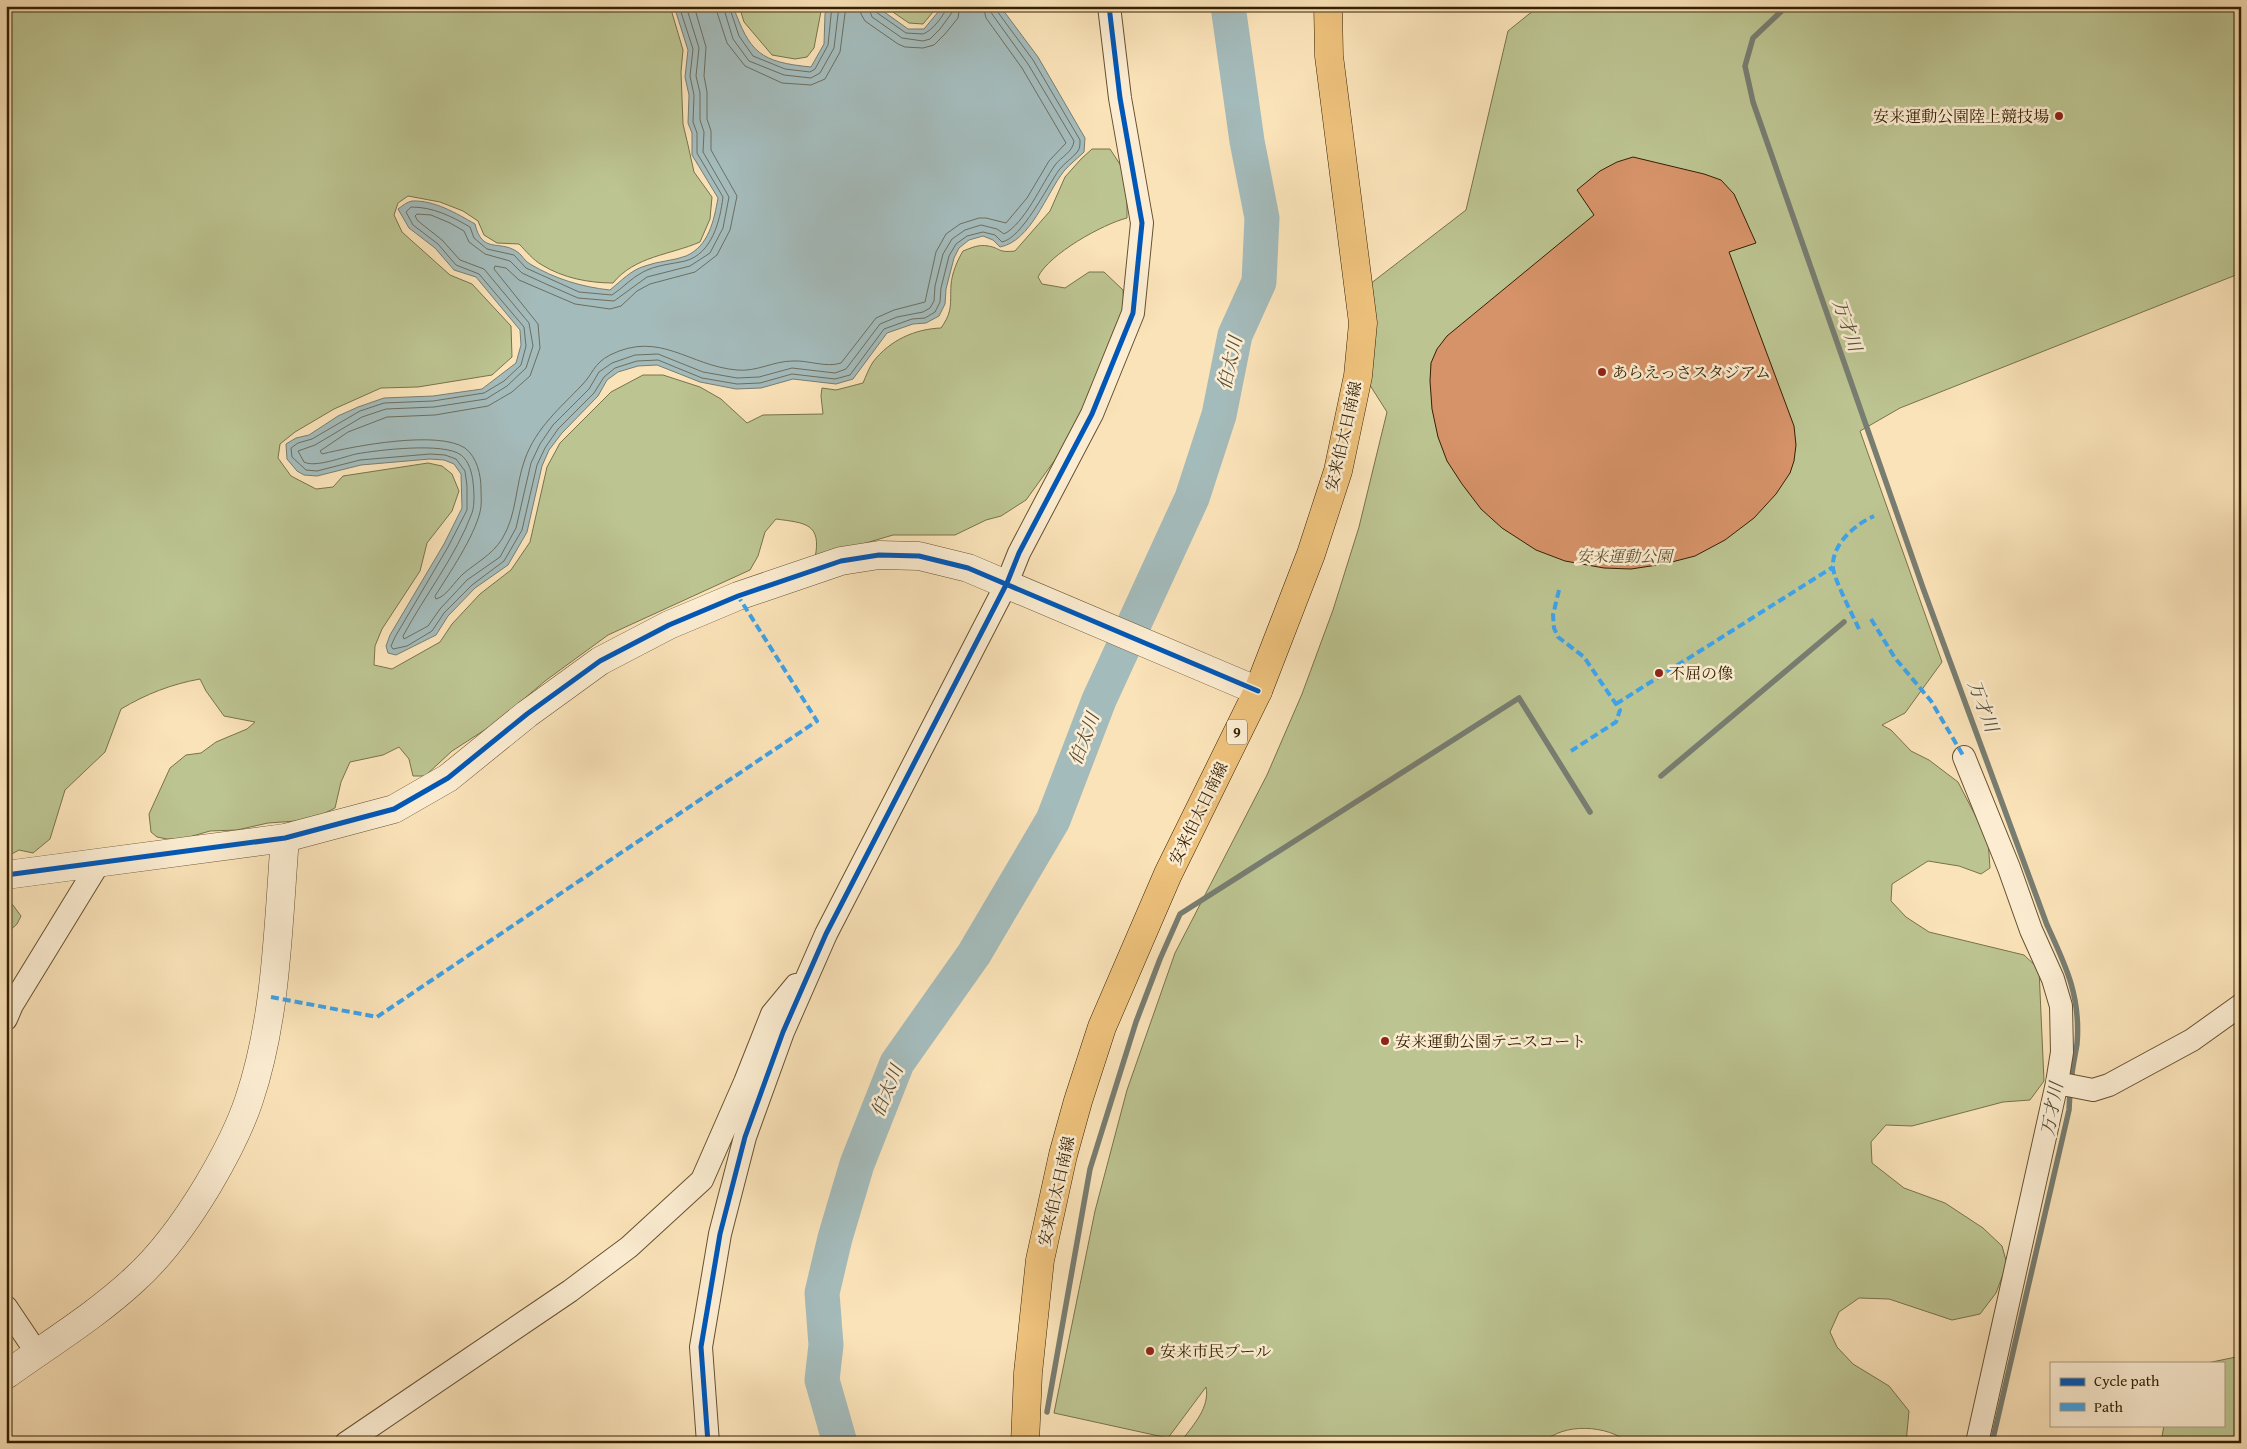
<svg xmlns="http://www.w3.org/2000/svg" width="2247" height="1449" font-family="'Gentium Book Plus','Noto Serif JP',serif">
  <rect width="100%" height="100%" fill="#fbe3b9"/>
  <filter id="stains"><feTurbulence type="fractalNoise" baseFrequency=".004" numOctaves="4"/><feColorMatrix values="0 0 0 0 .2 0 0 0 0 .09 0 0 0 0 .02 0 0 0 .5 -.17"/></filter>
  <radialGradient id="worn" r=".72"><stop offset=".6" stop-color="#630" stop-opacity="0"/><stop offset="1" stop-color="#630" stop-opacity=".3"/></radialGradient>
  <path fill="#bcc491" stroke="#78724a" d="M6 6H670L683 50 681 72 683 124 688 145 694 172 712 197 710 219 700 242C670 255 635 256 613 283 589 283 563 278 542 265 533 260 526 251 519 244L497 243 484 235 478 221 463 211 440 202 408 196 398 203 394 215 402 232 450 275 472 284 511 326 512 357 492 375 418 387 381 388 334 409 295 432 280 444 278 458 291 476 316 489 333 487 343 476 428 463 442 466 452 474 459 491 452 511 427 543 420 571 382 629 375 646 374 665 392 669 440 642 452 624 480 594 511 570 530 542 547 467 560 443 611 392 643 375H663L700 387 721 399 747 423 763 415 823 414 821 396 822 388 836 390 863 383C866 376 869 368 873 362 890 340 915 329 941 328 953 311 950 304 951 285 952 273 957 261 963 251 971 248 979 244 988 246 1001 248 997 253 1015 251L1050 211 1065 177 1081 159 1092 149H1110L1127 175V218C1103 224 1049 254 1038 277L1042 284 1065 288 1089 272H1104L1123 290 1124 308 1113 332 1095 384 1073 435 1026 500 1001 516 986 520 955 535H893L815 558C822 523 805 523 776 519L765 532 758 556 750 570 608 635 545 681 497 722 452 751 425 776H413L409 759 399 747 383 755 350 762 341 782 335 808 311 820 268 823 237 830 210 831 182 839H167L157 837 151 832 149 814 170 768 186 755 201 753 216 742 247 729 255 722 224 716 206 691 200 679C172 684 146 694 121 709L105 752 65 790 50 839 33 853 19 850 6 857Z
    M739 6H822L814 48 807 57 795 59 772 55 744 22Z
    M884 6H938L923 24 909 23Z
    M1539 6H2241V273L1900 408 1860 431 1942 662 1905 713 1882 725 1891 730 1911 751 1929 760 1958 782 1988 840 1990 868 1981 874 1959 866 1928 861 1892 884 1891 901 1906 917 1929 932 2024 955 2039 969 2044 1081 2030 1100 2003 1102 1912 1126 1886 1125 1871 1142 1872 1163 1904 1188 1945 1203 1983 1228 2002 1246 2007 1264 1996 1293 1980 1314 1952 1320 1889 1299 1859 1298 1839 1312 1830 1332 1837 1347 1853 1364 1889 1386 1909 1411 1906 1443H1629C1608 1425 1563 1422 1543 1443H1135L1141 1438 1176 1440 1183 1439C1194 1424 1210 1407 1206 1387L1168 1438 1054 1413 1095 1211 1127 1090 1175 953 1267 775 1302 694 1333 610 1359 527 1387 412 1366 379 1370 284 1466 210 1508 31Z
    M7 897 21 916 17 924 6 934Z
    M2241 1356V1443H2161L2164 1425H2223V1363H2207Z"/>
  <path fill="#a4bbbb" stroke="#787d71" d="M674 6H733C750 53 760 62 811 67L824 44 825 14 828 6H876L908 29H924L943 6H1000L1038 57 1085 138 1084 152C1078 158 1070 164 1064 171 1046 194 1031 241 1000 247L993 240 983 236 969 240 959 248 954 258 946 289 945 304 939 316 926 323 913 324 887 333 853 379 836 384 793 379 761 388 736 389 700 382 657 365 638 366 618 372 607 380 598 396 562 433 549 450 542 466 527 532 508 565 475 588 448 616 436 635 396 655 388 653 386 646 390 635 444 544 462 508 461 474 454 464 444 460 430 459 361 465 317 476 304 475 297 471 287 459 286 444 296 438 309 435 338 416 358 407 384 398 433 396 482 389 516 363 521 345 520 330 476 277 454 270 435 248 409 228 398 209C402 206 407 202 412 201 434 200 456 213 475 224 482 254 499 240 516 251 522 254 524 261 530 264 555 279 582 287 610 290 621 281 631 270 645 266 658 261 673 261 686 256 709 246 714 220 718 198L692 155V133L688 123 689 95 685 77 688 50Z"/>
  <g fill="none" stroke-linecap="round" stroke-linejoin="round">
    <path stroke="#6c6e5f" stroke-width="1" d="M679 6 693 49 690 76 694 95 693 122 697 133V153L723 197C720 221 712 254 685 261 672 264 656 265 643 272 631 278 623 288 612 295L579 292 526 268 514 255 487 249 474 238 470 227C451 216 433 207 411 207L406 212 413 225 438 244 456 265 479 274 524 327 526 346 521 365 504 381 484 393 433 401 384 403 360 411 312 439 298 443 291 448 292 457 306 470 317 471 360 460 430 454 445 455 456 459 465 471 467 486V510L448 547 395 637 391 646 393 649 407 646 432 631 444 613 472 585 504 561 522 530 537 465 545 448 558 429 594 393 604 377 615 368 637 361 658 360 702 378 737 384 760 383 792 374 835 379 850 375 884 329 912 319 925 318 935 312 940 302 941 288 949 256 956 244 967 236 983 232 995 235 1002 242C1022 238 1047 187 1059 170 1064 163 1073 158 1078 151 1080 148 1080 144 1080 140L1033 60 997 11 996 6
      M686 6 699 48 696 76 700 93V120L704 132 703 152 729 197 723 228 710 253 690 266 647 277 614 301 578 298 546 284 522 273 510 261 485 254 469 242 464 231 450 223 431 215 417 214 415 216 418 221 442 240 460 260 484 269 529 323 533 346 526 368 507 386 486 399 434 407 386 409 362 417 315 445 298 451 304 462C315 468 343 457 356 454 378 450 444 442 461 455 469 461 472 473 473 482 474 491 475 504 472 513 456 556 425 595 403 636L404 639 428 626 440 609 467 580 500 557 516 528 531 463 540 444 553 425 589 389 599 372 612 363 635 355 658 354 703 372 737 378 759 377 792 368 835 373 846 369 880 324 897 317 923 312 930 308 934 301 935 286 943 254 952 239 965 230 981 225 997 229 1004 234C1025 223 1041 185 1055 165 1061 157 1073 152 1074 141L1028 64 992 14 990 6
      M694 6 706 47 704 76 707 92V119L711 131V150L737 196 730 230 717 255 695 272 650 284 637 291 621 306 610 309 575 304 519 280 506 268 495 266 494 269 538 324 540 348 530 376 512 392 488 406 435 415 387 417 348 432 320 451 322 454C354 446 438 430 465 448 477 457 481 475 481 489 481 497 482 505 480 512 474 537 449 574 435 596L436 599C447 596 454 582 463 574 477 562 492 555 502 539 517 515 515 486 525 459 536 428 560 408 582 385 593 374 593 364 610 355 660 330 689 366 737 370 757 372 773 361 793 361 808 360 826 368 841 363L876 318 894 310 925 302 936 252 946 234 960 224 979 218H986L1006 223 1027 198 1049 161 1066 143 1022 68 986 18 983 6
      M715 6 727 43 745 66 782 83 811 85 825 79 840 52 846 6
      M723 6 733 39 749 61 784 75 811 78 820 73 834 48 839 6
      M729 6 739 36 753 56 785 69 810 72 815 69 828 45 832 6
      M860 6 861 14 865 21 898 44 905 47 923 48 934 45 945 34 958 18 960 6
      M868 6 872 17 902 38 923 41 930 39 940 29 951 14 953 6
      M874 6 876 12 906 33 923 34C932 31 945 15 947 6"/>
    <path stroke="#787d71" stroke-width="5.5" d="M1787 6 1753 38 1745 66 1753 102 1923 588 2047 925C2066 966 2081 997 2077 1044 2075 1056 2072 1069 2071 1082
      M1661 776 1844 622
      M1047 1412 1090 1169 1136 1022 1160 959 1180 914 1519 698 1590 812
      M1992 1443 2069 1110 2070 1091"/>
    <path stroke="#a4bbbb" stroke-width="35" d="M840 1443 822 1380 826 1345 822 1293 835 1238 857 1164 897 1063 974 954 1053 820 1099 700 1192 498 1219 415 1235 335 1259 282 1262 218 1247 141 1228 6"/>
  </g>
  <path fill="#d69268" stroke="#352003" d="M1633 157 1704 174 1721 180 1734 194 1756 243 1729 252 1794 426 1796 445 1794 461 1790 473 1776 494 1754 518 1725 540 1695 556 1664 564 1631 569 1604 568 1565 561 1536 550 1502 528 1481 509 1462 484 1447 461 1438 437 1432 409 1430 381 1431 363 1437 349 1447 336 1594 215 1577 190 1600 171 1617 162Z"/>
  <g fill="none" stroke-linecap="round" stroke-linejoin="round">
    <g stroke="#665130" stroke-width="24">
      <path id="minor" d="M1964 757 2009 868 2031 930 2053 979 2061 1006 2062 1052 2057 1083 1977 1443
        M6 1019 12 1005 99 863
        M2057 1083 2093 1090 2109 1085 2192 1040 2241 1005
        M6 1307 37 1353
        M346 1443 570 1291 629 1247 702 1180 745 1082 772 1014 796 985
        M708 1443 701 1347 720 1234 745 1137 783 1032 826 934 1007 583 1019 553 1092 414 1133 313 1142 223 1120 98 1109 6"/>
    </g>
    <g stroke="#665130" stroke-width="29">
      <path id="tertiary" d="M6 875 285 838 394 809 448 778 527 714 600 661 669 625 738 596 841 561 879 555 919 556 968 568 1258 691
        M6 1375C49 1344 95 1316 134 1280 164 1253 187 1220 208 1185 224 1158 239 1130 249 1100 277 1017 278 925 285 838"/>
    </g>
    <g stroke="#352003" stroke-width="29">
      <path id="primary" d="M1025 1443 1028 1373 1040 1260 1063 1155 1078 1101 1102 1027 1168 874 1258 691 1311 554 1338 471 1358 376 1363 323 1329 56 1328 6"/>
    </g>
    <use href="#minor" stroke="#fcedd2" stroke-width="22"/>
    <use href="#tertiary" stroke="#fcedd2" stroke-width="28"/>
    <use href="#primary" stroke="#eec27c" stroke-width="28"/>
    <path stroke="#3ea2e9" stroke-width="4" stroke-dasharray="8 4" stroke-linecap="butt" d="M1559 590 1553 615 1554 628 1558 637 1584 657 1620 710 1616 722 1571 751
      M1871 619 1895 658 1931 701 1964 757
      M1859 629C1853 616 1834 579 1833 568 1831 544 1856 524 1874 516
      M1616 704 1833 567
      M271 997 377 1017 817 721 738 596"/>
    <g stroke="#fcedd2" stroke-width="8">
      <path id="cycleway" d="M6 875 285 838 394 809 448 778 527 714 600 661 669 625 738 596 841 561 879 555 919 556 968 568 1258 691
        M708 1443 701 1347 720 1234 745 1137 783 1032 826 934 1007 583 1019 553 1092 414 1133 313 1142 223 1120 98 1109 6"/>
    </g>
    <use href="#cycleway" stroke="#0057b8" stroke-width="5"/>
  </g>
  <g fill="#8f2418" stroke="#fcedd2" stroke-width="2">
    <circle cx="2059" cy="116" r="5"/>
    <circle cx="1602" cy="372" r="5"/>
    <circle cx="1659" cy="673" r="5"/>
    <circle cx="1385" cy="1041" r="5"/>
    <circle cx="1150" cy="1351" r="5"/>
  </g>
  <g text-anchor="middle" stroke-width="5" stroke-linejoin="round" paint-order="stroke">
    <rect fill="#fcedd2" stroke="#715e41" stroke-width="1" x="1227" y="719.5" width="20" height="25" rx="4"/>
    <g font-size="15" font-weight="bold" fill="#352003">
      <text x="1237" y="737">9</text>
    </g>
    <g font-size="16" fill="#352003" stroke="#fcedd2" text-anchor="start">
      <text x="2049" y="122" text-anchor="end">安来運動公園陸上競技場</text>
      <text x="1612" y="378">あらえっさスタジアム</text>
      <text x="1669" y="679">不屈の像</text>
      <text x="1395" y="1047">安来運動公園テニスコート</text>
      <text x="1160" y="1357">安来市民プール</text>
    </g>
    <g font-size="16" fill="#352003" stroke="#fcedd2">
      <text transform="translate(1343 436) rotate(-77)" y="6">安来伯太日南線</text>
      <text transform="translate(1198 813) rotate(-64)" y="6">安来伯太日南線</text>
      <text transform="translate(1056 1191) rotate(-77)" y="6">安来伯太日南線</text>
    </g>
    <g font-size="16" font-style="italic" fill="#5e512e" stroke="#fcedd2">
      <text x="1624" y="562">安来運動公園</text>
    </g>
    <g font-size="18" font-style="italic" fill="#564e3a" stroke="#fcedd2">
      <text transform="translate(1847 325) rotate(71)" y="6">万才川</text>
      <text transform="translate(1230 363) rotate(-77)" y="6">伯太川</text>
      <text transform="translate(1983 706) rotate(69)" y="6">万才川</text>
      <text transform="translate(1084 739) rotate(-69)" y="6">伯太川</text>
      <text transform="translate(887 1091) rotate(-67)" y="6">伯太川</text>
      <text transform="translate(2052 1109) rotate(-80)" y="6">万才川</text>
    </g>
  </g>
  <rect width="2247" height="1449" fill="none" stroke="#fbe3b9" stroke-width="25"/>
  <rect x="8" y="8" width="2232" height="1434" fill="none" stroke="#352003" stroke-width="2.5"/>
  <rect x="12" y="12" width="2222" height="1424" fill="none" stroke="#352003"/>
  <rect x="2050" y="1362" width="175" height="65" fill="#fcedd2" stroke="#ac9b7f"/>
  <rect x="2060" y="1378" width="25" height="8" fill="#0057b8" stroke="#ac9b7f"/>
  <text x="2094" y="1386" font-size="15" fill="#352003">Cycle path</text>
  <rect x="2060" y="1403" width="25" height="8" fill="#3ea2e9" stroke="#ac9b7f"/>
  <text x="2094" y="1412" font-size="15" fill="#352003">Path</text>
  <rect width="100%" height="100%" filter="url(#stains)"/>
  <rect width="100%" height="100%" fill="url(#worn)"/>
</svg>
